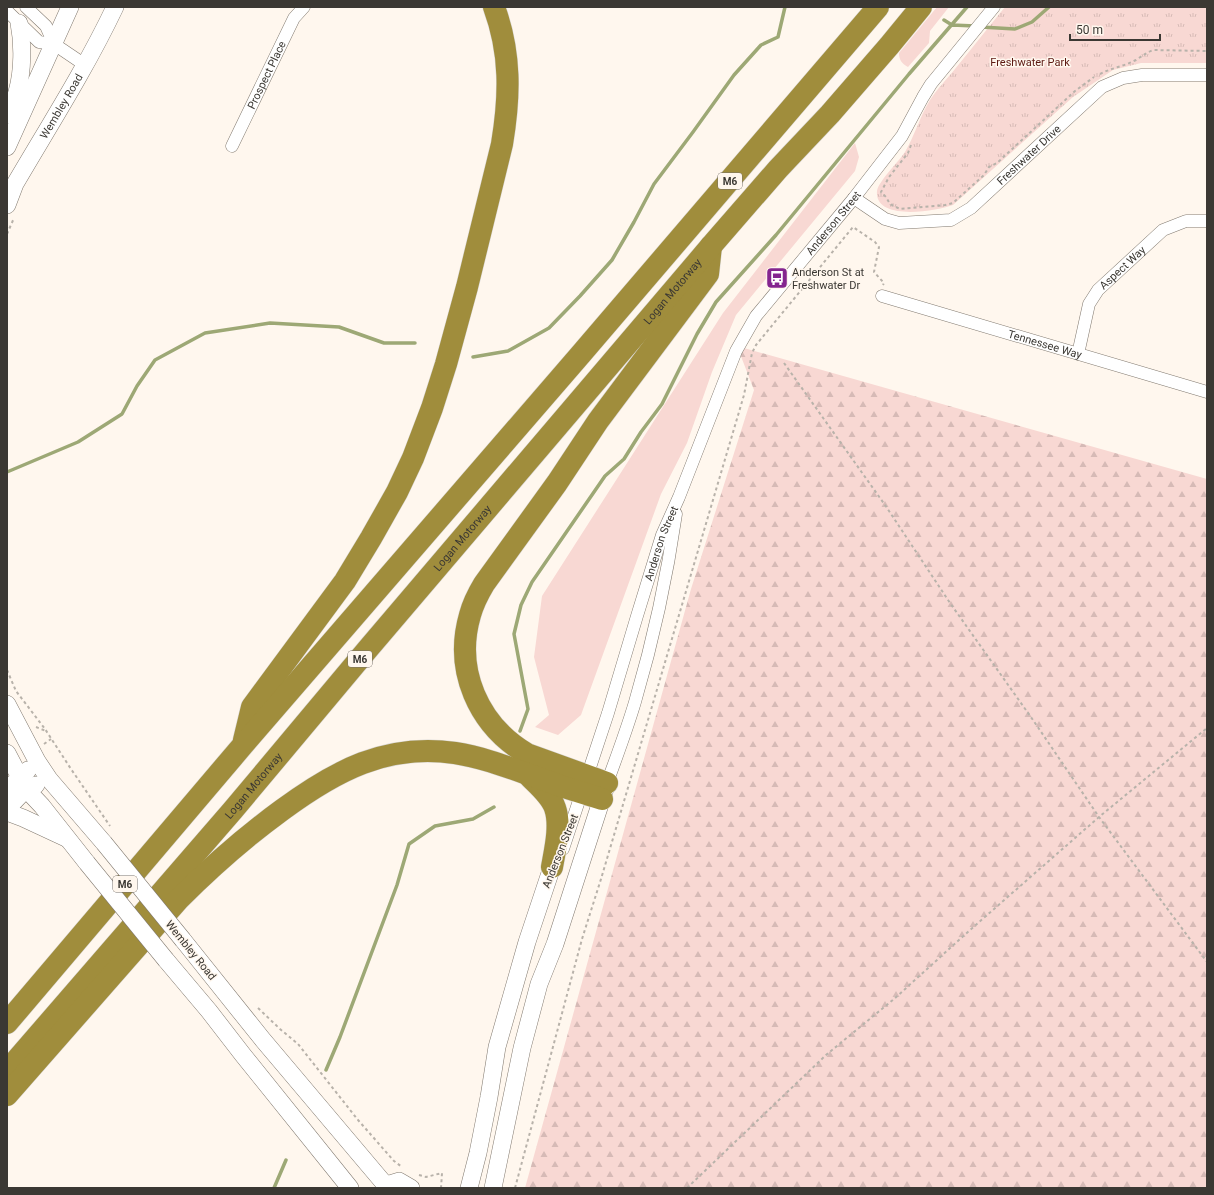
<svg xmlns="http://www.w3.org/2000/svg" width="1214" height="1195" font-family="Roboto,sans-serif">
  <defs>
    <pattern id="forest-firs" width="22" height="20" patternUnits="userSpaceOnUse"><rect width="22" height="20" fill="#f8d8d3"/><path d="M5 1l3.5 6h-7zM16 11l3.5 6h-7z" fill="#d6bab6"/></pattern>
    <pattern id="park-tufts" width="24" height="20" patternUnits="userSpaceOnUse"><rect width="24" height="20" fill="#f8d8d3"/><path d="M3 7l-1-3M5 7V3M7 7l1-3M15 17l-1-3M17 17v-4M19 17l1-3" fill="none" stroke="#d6bab6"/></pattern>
  </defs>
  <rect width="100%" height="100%" fill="#fff7ee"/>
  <path fill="#f8d8d3" d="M937 7H949L930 31 929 43 908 67C902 64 899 60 899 53Z
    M855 143 859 157 855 171 736 315 712 372 687 443 661 494 581 715 558 735 535 727 549 715 534 657 542 596 723 313Z"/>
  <path fill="url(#forest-firs)" d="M737 346 1207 479V1188H525L691 589 754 390Z"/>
  <path fill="url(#park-tufts)" d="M1005 7H1207V63H1141L1113 70 1073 97 953 205C937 211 874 222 877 191 878 182 899 161 905 152 915 135 920 116 930 100 937 89 947 79 955 69 972 48 988 28 1005 7Z"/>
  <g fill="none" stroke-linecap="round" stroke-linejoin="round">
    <path stroke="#9da875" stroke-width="3.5" d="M944 20 952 25 975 26
      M981 27 1015 29 1032 22 1049 7
      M473 357 508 351 549 328 580 296 612 260 634 222 654 184 693 132 734 75 761 45 778 37 785 7
      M7 472 78 442 122 414 137 386 155 360 205 333 270 323 339 327 384 343H415
      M520 731 528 709 514 634 521 605 532 582 605 476 624 459 641 432 662 404 697 334 716 302 776 235 909 74 967 7
      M326 1070 340 1037 397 885 409 844 435 826 473 819 494 807
      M274 1188 286 1160"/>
    <g stroke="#827a70" stroke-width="13">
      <g id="street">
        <path d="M26 7 46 26 54 44"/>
        <path d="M7 11 39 42 54 44 85 65"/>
        <path id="s1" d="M232 146 294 18 304 7"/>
        <path id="s2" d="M854 198 885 219 899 223 951 220 971 208 1102 87 1123 78 1142 75H1207"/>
        <path id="s3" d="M882 296 1207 392"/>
        <path id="s4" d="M1078 354 1089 304 1098 290 1163 230 1186 221H1207"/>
        <path d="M607 783C617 756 627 729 635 702 653 641 667 577 676 514"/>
        <path id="s5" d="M563 849 608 713 637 616 662 535 679 497 736 351 756 316 854 198 902 136 923 97 931 84 994 7"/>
      </g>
    </g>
    <g stroke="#827a70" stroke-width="18">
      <g id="secondary">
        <path d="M7 115C10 107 15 100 17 92 23 71 23 43 19 23"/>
        <path d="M7 147 70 7"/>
        <path id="s6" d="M7 205 15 184C49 126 86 68 115 7"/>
        <path d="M7 704 37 761 49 779 104 843"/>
        <path d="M7 753 26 789 42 806 87 863"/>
        <path d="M7 790 28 770"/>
        <path d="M7 809 26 789 36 785"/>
        <path d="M7 812 23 818 66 838"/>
        <path d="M183 940 263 1040 388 1188"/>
        <path d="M166 960 209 1011 243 1055 350 1188"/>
        <path d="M386 1185 399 1181 411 1188"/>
        <path d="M469 1188 478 1153 489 1097 497 1047 527 942 552 867"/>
        <path d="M493 1188 522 1048 539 984 555 944 605 789"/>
      </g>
    </g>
    <g stroke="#d8d7d6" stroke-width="23">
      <g id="highway">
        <path d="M244 740 252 707 345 581 371 538 397 492 413 458 432 408 446 364 467 287 502 144C510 96 511 53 494 7"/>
        <path d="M530 777C539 786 551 796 555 808 561 825 555 850 552 867"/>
        <path d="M607 783 527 754C478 725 454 670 470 615 473 604 478 594 484 584L557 483 598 421 708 274 711 246"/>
        <path d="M7 1023 243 745 581 354 878 7"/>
        <path id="s7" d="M7 1071 233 810 367 650 711 246 778 169 830 114 889 46 921 7"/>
        <path d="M7 1095 179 899C211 867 245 837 282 810 335 771 386 743 455 753 481 757 505 766 530 775 554 784 578 792 602 799"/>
      </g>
    </g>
    <path stroke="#b8b2aa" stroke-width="2" stroke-dasharray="3 3" stroke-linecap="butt" d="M1100 74C1111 68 1125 66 1136 60 1142 56 1146 53 1153 50L1207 51
      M911 145 908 153 889 177 881 192 886 197 890 204 900 209 945 205 953 203 984 175 989 167 997 163 1075 91 1094 77
      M7 234 14 218
      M784 363 885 505 950 603 1033 720 1099 817 1207 962
      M7 670 16 691 45 729 71 769 110 826
      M36 727 46 731
      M44 744 51 739
      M258 1008 280 1029 298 1044 358 1120 394 1161 402 1167
      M419 1175 426 1177 442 1173 441 1188
      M515 1188 582 939 601 879 744 395 752 353 756 345 853 227 875 242 879 247 874 272 884 283 883 285
      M687 1188 826 1055 894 999 970 930 1099 817 1207 728"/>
    <use href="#street" stroke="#fff" stroke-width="12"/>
    <use href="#secondary" stroke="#fff" stroke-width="17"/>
    <use href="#highway" stroke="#a08d3c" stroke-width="22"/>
    <g stroke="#827a70" stroke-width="18" stroke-linecap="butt">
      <path id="secondary-bridge" d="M104 843 183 940
        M87 863 166 960"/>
    </g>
    <use href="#secondary-bridge" stroke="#fff" stroke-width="17"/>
  </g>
  <defs>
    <g id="bus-square" transform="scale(1.15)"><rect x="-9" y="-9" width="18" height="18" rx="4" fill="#84258f" stroke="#fff7ee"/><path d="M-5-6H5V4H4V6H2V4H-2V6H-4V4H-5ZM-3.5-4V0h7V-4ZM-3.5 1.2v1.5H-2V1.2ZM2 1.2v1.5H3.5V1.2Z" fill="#fff"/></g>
  </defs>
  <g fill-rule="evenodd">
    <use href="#bus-square" x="777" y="278"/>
  </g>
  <g text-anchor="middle" stroke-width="3" stroke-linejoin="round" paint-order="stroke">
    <g fill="#fff7ee" stroke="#76716b" stroke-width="1">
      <rect x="718" y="173" width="24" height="16" rx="3"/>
      <rect x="348" y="651" width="24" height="16" rx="3"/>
      <rect x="113" y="876" width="24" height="16" rx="3"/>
    </g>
    <g font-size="10" font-weight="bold" fill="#3b3833">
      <text x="730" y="185">M6</text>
      <text x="360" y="663">M6</text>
      <text x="125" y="888">M6</text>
    </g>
    <g font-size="11" fill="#5d1912" stroke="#fff7ee">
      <text x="1030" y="66">Freshwater Park</text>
    </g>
    <g font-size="11" fill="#3b3833" stroke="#fff7ee">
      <text dy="4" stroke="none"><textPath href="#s1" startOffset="79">Prospect Place</textPath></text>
      <text dy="4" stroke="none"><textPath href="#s6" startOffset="113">Wembley Road</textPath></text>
      <text dy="4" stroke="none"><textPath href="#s2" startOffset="206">Freshwater Drive</textPath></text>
      <text dy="4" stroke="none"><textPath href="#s5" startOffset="689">Anderson Street</textPath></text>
      <text dy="4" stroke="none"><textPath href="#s4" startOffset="101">Aspect Way</textPath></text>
      <text dy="4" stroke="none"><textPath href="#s7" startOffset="1025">Logan Motorway</textPath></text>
      <text dy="4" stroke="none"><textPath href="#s3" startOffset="170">Tennessee Way</textPath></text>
      <text dy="4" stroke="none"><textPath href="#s7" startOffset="701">Logan Motorway</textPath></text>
      <text dy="4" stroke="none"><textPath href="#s5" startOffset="321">Anderson Street</textPath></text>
      <text dy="4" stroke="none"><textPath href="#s7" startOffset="377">Logan Motorway</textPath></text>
      <text transform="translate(560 851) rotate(-68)" y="4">Anderson Street</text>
      <text transform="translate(191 950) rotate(51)" y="4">Wembley Road</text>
    </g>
    <g font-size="11" fill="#3b3833" stroke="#fff7ee" text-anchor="start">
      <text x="792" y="276">Anderson St at<tspan x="792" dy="13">Freshwater Dr</tspan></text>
    </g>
  </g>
  <rect width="1214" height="1195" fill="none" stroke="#3b3833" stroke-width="16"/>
  <path d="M1070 34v6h90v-6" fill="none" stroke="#3b3833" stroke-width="2"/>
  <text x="1076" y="34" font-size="12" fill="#3b3833" stroke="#fff7ee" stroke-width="3" paint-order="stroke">50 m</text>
</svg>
